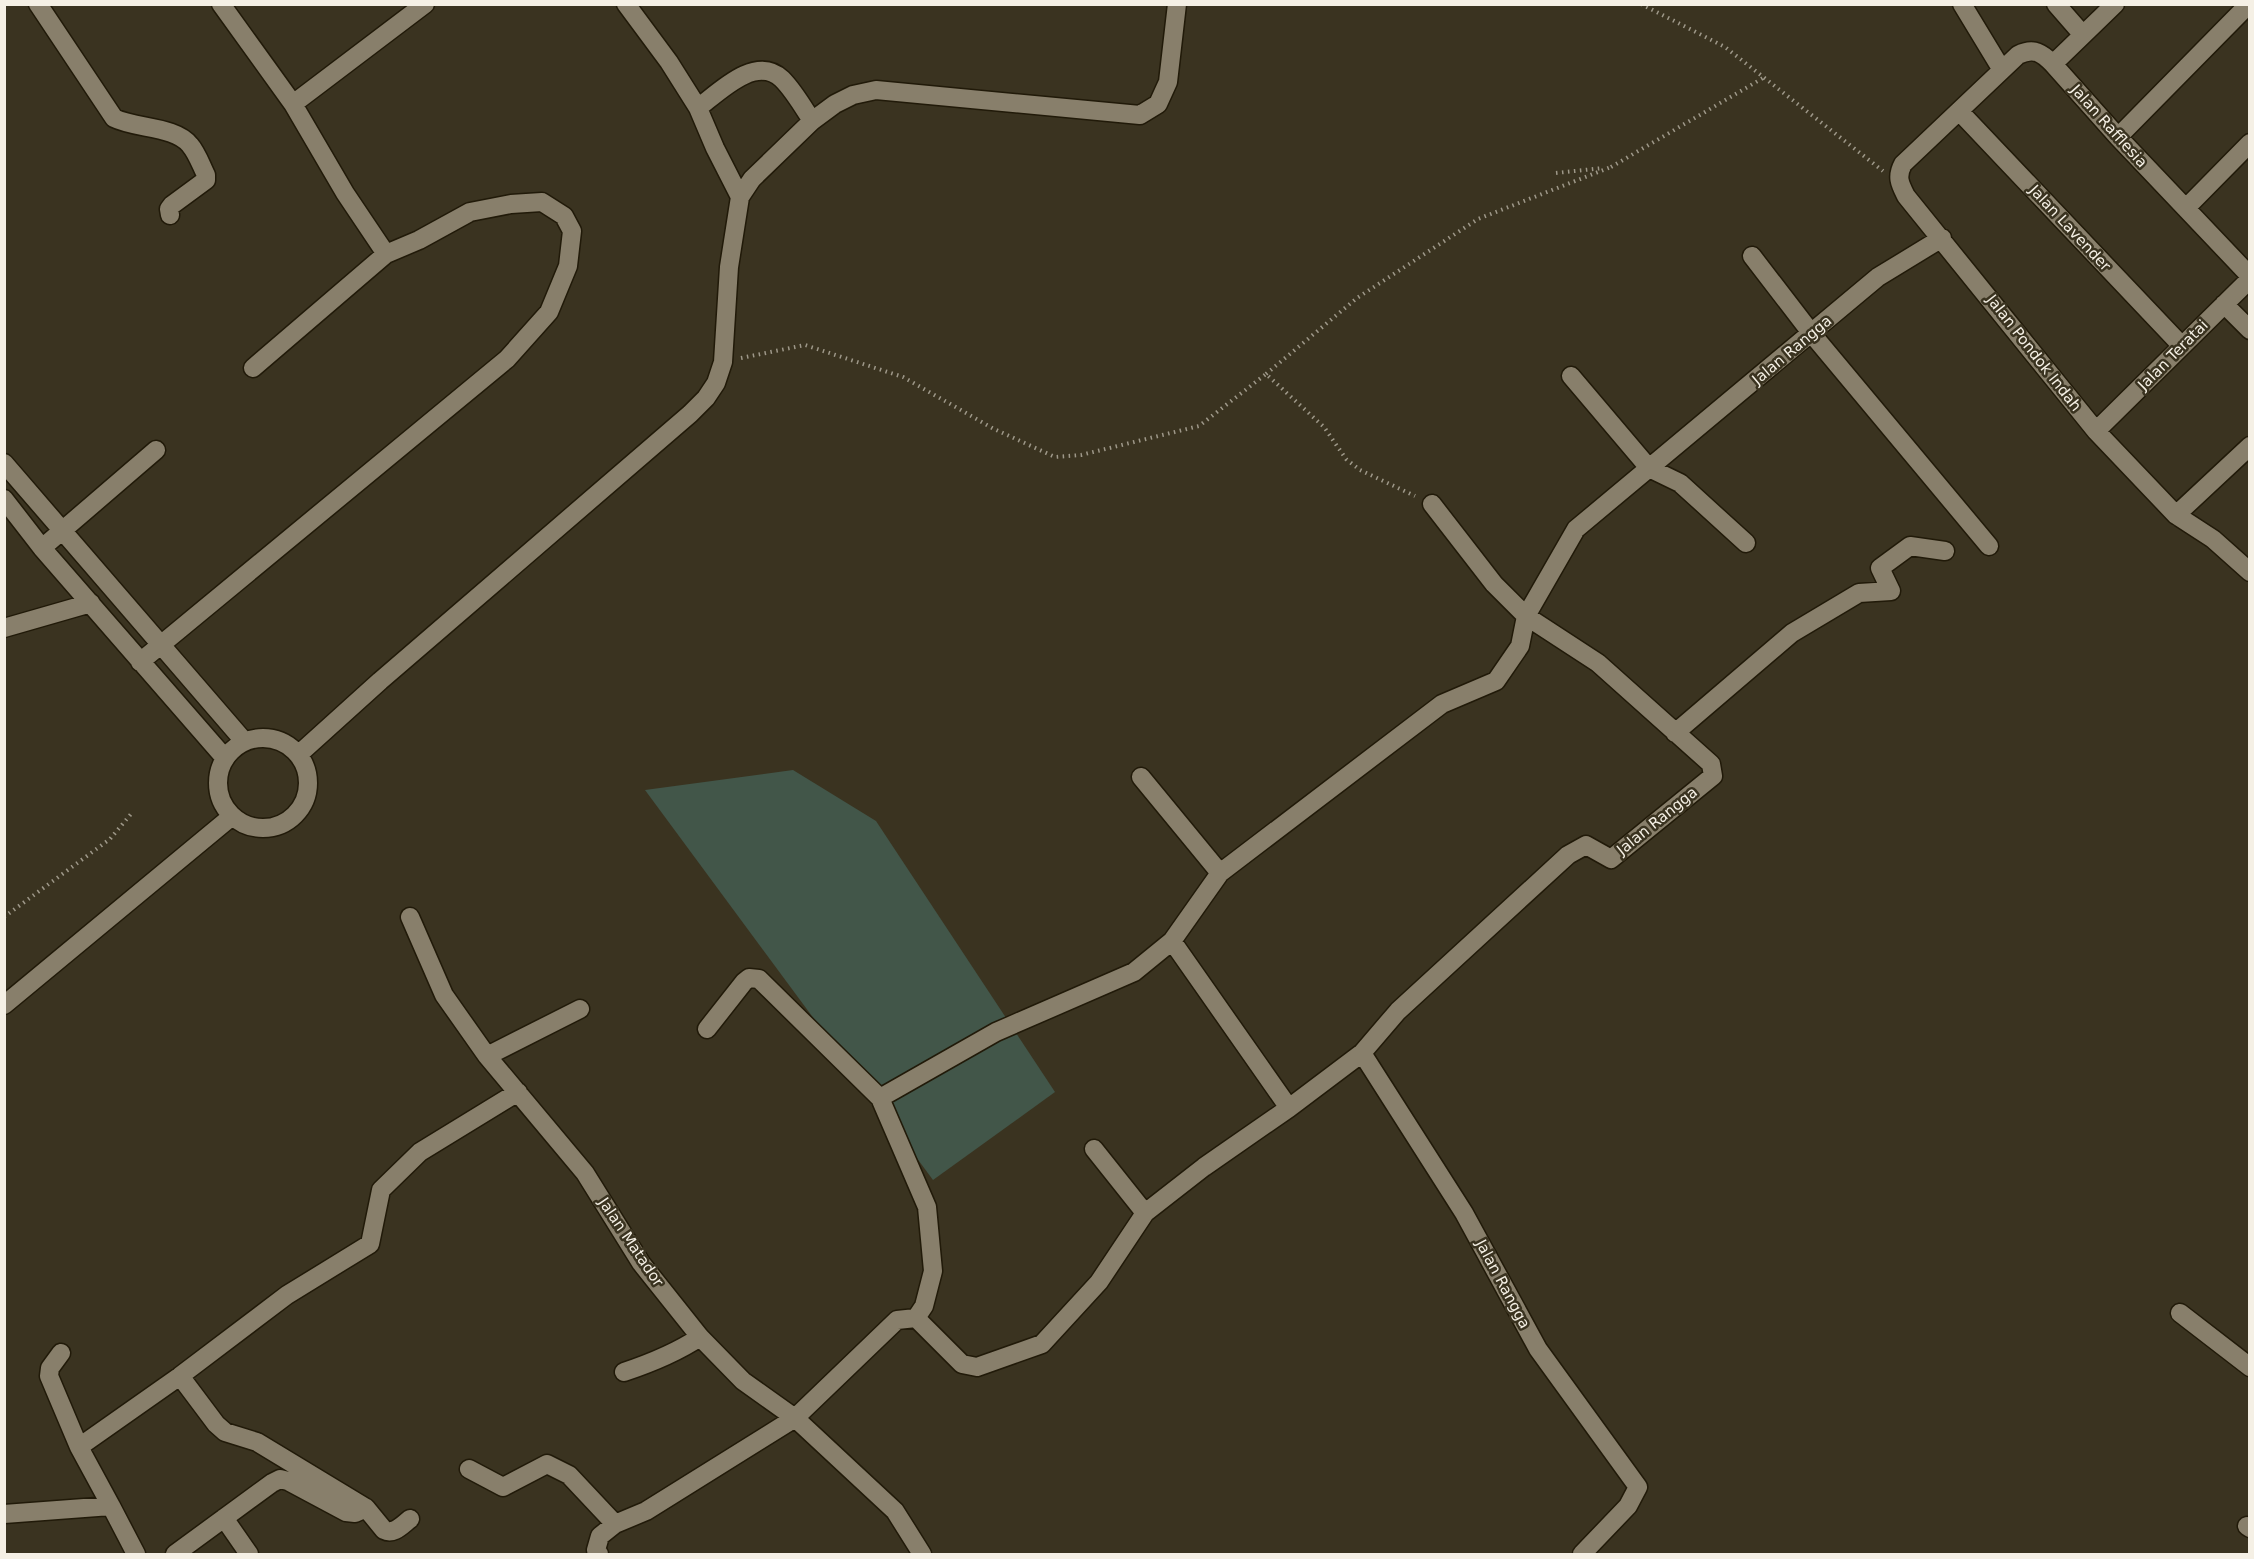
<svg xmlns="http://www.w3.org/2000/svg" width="2254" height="1559" font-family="'DejaVu Sans',sans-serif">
  <rect width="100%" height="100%" fill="#3a3320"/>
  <path fill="#425649" d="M793 770 876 821 1055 1092 933 1180 645 790Z"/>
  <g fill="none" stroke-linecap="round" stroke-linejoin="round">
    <g stroke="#211a09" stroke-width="21">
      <path id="minor" d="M38 4 114 118C136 129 175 126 190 145 197 153 201 165 206 175V180L172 205 169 209 170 215
        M221 4 293 104
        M626 4 669 62 698 108 715 148 740 197
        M1962 4 2002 70
        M2083 35 2115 4
        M2053 64 2083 35 2056 4
        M698 108C719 92 756 54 782 79 794 91 803 107 812 121
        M1959 111 2181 345
        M2118 137 2249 4
        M2186 208 2250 143
        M386 254 345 193 293 104 425 4
        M1752 256 1812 334 1989 546
        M2250 276 2118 137 2053 64C2042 53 2034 47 2018 55L1903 164C1896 177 1900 184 1906 196L2096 431 2176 515 2213 539 2250 572
        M2224 304 2250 330
        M1571 376 1649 468 1680 483 1746 543
        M2096 431 2250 279
        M4 463 244 741
        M4 499 42 548 224 757
        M2176 515 2250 446
        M42 548 156 450
        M4 628 91 603
        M140 662 507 359 549 312 568 266 572 231 564 216 542 202 511 204 470 212 419 240 386 254 253 368
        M1675 733 1792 633 1859 593 1891 591 1880 568 1910 546 1945 551
        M218 783a45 45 0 1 1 90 0a45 45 0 1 1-90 0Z
        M298 755 380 681 690 414 706 398 716 383 723 362 729 267 740 197 752 179 812 121 835 104 853 95 876 90 1140 115 1158 104 1168 82 1177 4
        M1141 777 1220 873
        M410 917 444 995 487 1056 585 1173 641 1263 700 1337 743 1381 795 1418 895 1511 922 1554
        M1172 941 1289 1108
        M4 1005 231 817
        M707 1029 744 982 749 978 759 979 880 1098
        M487 1056 580 1009
        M1094 1149 1145 1213
        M2180 1313 2250 1367
        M916 1318 924 1306 933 1271 927 1207 880 1098 996 1032 1134 972 1172 941 1220 873 1442 704 1496 681 1520 646 1526 616 1494 584 1432 504
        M61 1353 50 1368 49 1376 79 1447
        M624 1372C651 1363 676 1353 700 1337
        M180 1376 216 1424 225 1432 257 1442 366 1508
        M469 1469 503 1487 547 1464 569 1475 615 1524
        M111 1506 136 1554
        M4 1514 111 1506 79 1447 180 1376 287 1295 370 1244 381 1190 420 1152 518 1092
        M224 1518 249 1554
        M2247 1526 2250 1528
        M175 1554 272 1483 280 1479 288 1481 346 1512 355 1513 366 1508 384 1530C394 1535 402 1525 410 1519
        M599 1554 596 1550 600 1536 615 1524 646 1511 795 1418 897 1320 916 1318 962 1364 977 1367 1042 1344 1099 1282 1145 1213 1204 1167 1289 1108 1362 1053
        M1582 1554 1628 1506 1638 1487 1538 1349 1464 1213 1362 1053 1398 1011 1568 855 1586 845 1611 859 1713 776 1711 764 1598 663 1526 616 1576 529 1878 277 1942 238"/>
    </g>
    <path stroke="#9e9889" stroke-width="4" stroke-dasharray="1.5 4.5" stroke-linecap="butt" d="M1641 4 1725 47 1883 171
      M1611 167 1763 78
      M1556 173 1603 168
      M741 358 805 345 903 377 994 429 1055 457 1081 455 1199 426 1266 374 1324 427 1346 459 1360 470 1415 496
      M1266 374 1357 298 1478 219 1611 167
      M4 917 110 839 131 814"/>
    <use href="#minor" stroke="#887f6b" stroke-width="18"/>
  </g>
  <g text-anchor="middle" stroke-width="5" stroke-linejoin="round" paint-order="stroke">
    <g font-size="15" fill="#f5f0e5" stroke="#3a3320">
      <text transform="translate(2109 126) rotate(48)" y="5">Jalan Rafflesia</text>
      <text transform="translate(2070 228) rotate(47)" y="5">Jalan Lavender</text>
      <text transform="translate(1792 350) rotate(-40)" y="5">Jalan Rangga</text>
      <text transform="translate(2034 353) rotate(52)" y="5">Jalan Pondok Indah</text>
      <text transform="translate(2173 355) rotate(-45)" y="5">Jalan Teratai</text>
      <text transform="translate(1657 821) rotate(-39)" y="5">Jalan Rangga</text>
      <text transform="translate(631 1242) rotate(56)" y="5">Jalan Matador</text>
      <text transform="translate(1503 1284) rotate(62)" y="5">Jalan Rangga</text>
    </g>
  </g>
  <rect width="2254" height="1559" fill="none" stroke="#f5f0e5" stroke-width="12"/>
</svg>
